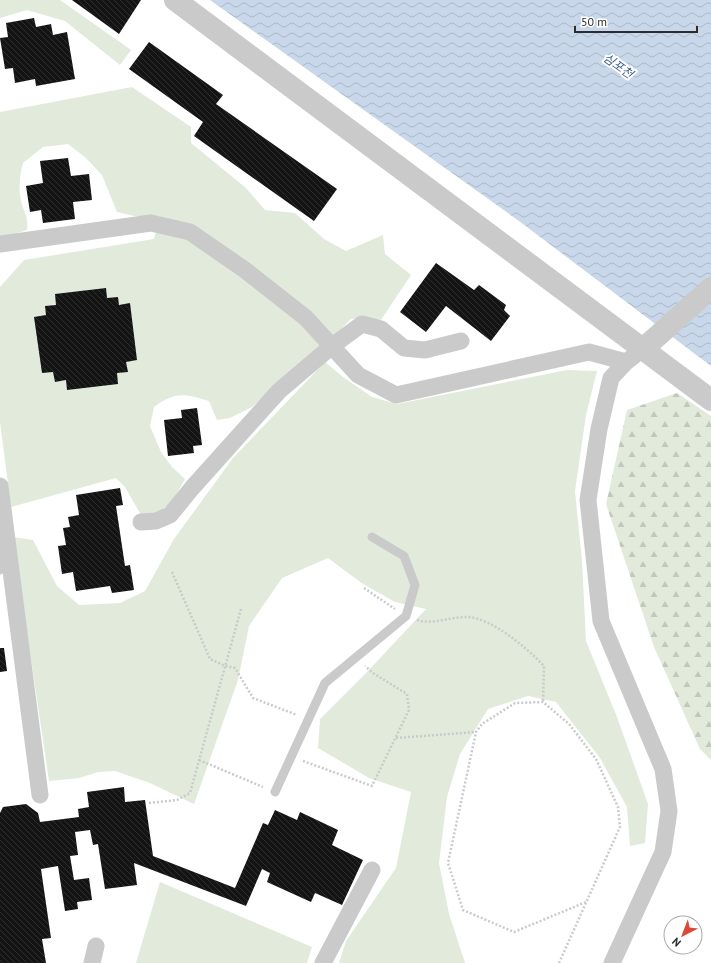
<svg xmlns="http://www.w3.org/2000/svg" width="711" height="963" font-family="'PT Sans','Noto Sans KR',sans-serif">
  <defs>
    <pattern id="forest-firs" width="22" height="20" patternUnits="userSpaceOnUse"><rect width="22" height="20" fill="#e1eadb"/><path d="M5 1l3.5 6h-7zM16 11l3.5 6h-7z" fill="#c1c9bc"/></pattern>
    <pattern id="water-waves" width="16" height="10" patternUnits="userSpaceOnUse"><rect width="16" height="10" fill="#c8d7e9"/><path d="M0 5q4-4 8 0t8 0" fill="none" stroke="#acb9c8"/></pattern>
    <pattern id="building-back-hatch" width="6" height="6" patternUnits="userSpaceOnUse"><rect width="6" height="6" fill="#141414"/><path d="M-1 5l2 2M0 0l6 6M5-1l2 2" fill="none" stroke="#2e2e2e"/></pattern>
  </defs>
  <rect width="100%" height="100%" fill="#fff"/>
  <path fill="#e1eadb" d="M0 0H60L131 50 120 65 65 21 27 10 0 18Z
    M132 87 191 127V143L246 188 265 210 295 213 324 239 346 251 383 235 385 254 411 275 381 320 362 318 351 319 325 345 252 407 230 418 217 420 209 401C185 394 176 391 154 407L150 426 161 452 172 467 185 479 172 502 156 514 141 515 125 487 116 478 11 507 0 422V287L24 260 154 239 160 216H134L117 212 102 175 86 158 68 144 43 147 23 163C20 174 18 188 21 200 23 213 29 215 27 230L11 235 0 236V112Z
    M325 362 343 377 372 397 397 404 567 370 597 371 586 415 575 491 582 561 586 641 617 717 648 804 645 843 630 846 627 807 600 758 556 702 528 696 488 709 460 754 447 797 439 863 449 914 465 963H339L346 941 396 868 411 792 369 778 318 748 320 719 367 672 426 609 395 602 363 584 328 558 282 578 249 626 238 680 194 804 150 783 115 771 98 772 79 778 49 781 13 537 33 540 57 586 79 605 120 603 145 591 174 539 233 458Z
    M160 882 312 947 307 963H136Z"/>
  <path fill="url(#forest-firs)" d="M677 393 711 416V760L700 749 654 647 606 504 627 410Z"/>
  <path fill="url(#water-waves)" d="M210 0H711V366L519 221Z"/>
  <path fill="url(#building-back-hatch)" d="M72 0H141L119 34Z
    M34 18 36 27 51 24 53 35 67 32 75 79 36 86 35 79 15 83 13 68 5 69 0 38 8 37 6 23Z
    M149 42 223 95 216 104 337 189 314 221 194 136 203 122 129 69Z
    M68 158 71 176 89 174 92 200 73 202 75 219 43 223 41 210 30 212 26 186 43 183 40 161Z
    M436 263 474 290 479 285 506 305 504 310 510 316 491 341 446 306 426 332 400 312Z
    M106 288 107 298 118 297 119 305 130 303 137 360 126 362 128 372 117 373 118 384 67 390 66 380 55 382 53 372 42 373 34 317 46 315 45 306 56 305 55 294Z
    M197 408 202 445 193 446 194 453 168 456 164 420 182 418 181 410Z
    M120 488 123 505 116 506 125 566 130 565 134 590 112 593 110 586 76 591 73 572 62 574 58 546 66 545 63 528 70 527 68 517 79 515 76 495Z
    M0 648H4L7 671 0 672Z
    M124 787 125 802 145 800 153 856 235 888 263 823 268 825 275 810 297 820 300 812 338 830 332 845 363 860 342 905 315 893 311 902 267 882 270 873 262 869 246 906 134 863 137 885 105 889 98 844 93 845 90 830 75 832 78 855 70 856 74 880 89 878 92 900 77 902 78 909 65 911 58 866 41 869 51 938 42 939 46 963H0V813L3 807 26 804 38 813 40 822 79 817 78 809 89 807 87 792Z"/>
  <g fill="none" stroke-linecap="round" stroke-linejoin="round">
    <path stroke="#cacaca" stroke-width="2.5" stroke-dasharray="2 2" stroke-linecap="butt" d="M172 572 210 659 225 666 235 668 253 698 297 715
      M364 588 395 609
      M417 620C433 625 449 617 466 617 491 617 527 648 544 666L543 702
      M396 738 476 732
      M199 760 263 787
      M303 761 372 786 409 710 407 694 373 673 365 666
      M149 803 177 800 190 793 241 609
      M559 963 620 827 618 807 596 759 569 724 543 702 515 703 482 724 476 732 448 863 463 910 514 932 586 902"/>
    <path stroke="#cacaca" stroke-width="9" d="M0 570 4 551
      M275 792 325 683 406 616 415 585 404 556 372 537"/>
    <path stroke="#cacaca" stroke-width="17" d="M0 244 151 223 190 232 245 270 306 318 358 375 396 395 589 352 626 362
      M0 486 40 795
      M141 522 156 521 170 515 192 488 279 391 332 346 362 324 381 329 404 348 425 350 461 341
      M92 963 96 946
      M323 963 372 870
      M612 963 663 852 669 811 663 769 601 621 588 500 599 429 611 378 626 362 634 356"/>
    <path stroke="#cacaca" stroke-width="22" d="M175 0 711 400
      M643 349 711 288"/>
  </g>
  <g text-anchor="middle" stroke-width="4" stroke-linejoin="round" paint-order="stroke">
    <g font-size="12" font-style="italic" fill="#3f618b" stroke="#fff">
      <text transform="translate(618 66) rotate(35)" y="4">심포천</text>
    </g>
  </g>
  <g transform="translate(683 935) rotate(222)"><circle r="19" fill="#ffffff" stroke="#ababab"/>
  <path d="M0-3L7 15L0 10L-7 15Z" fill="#dd4737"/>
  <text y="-6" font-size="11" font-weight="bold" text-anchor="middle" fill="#2d2d2d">N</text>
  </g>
  <path d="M575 26v6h122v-6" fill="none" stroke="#2d2d2d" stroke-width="2"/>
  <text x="581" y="26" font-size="12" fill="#2d2d2d" stroke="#ffffff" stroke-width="3" paint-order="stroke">50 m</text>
</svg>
